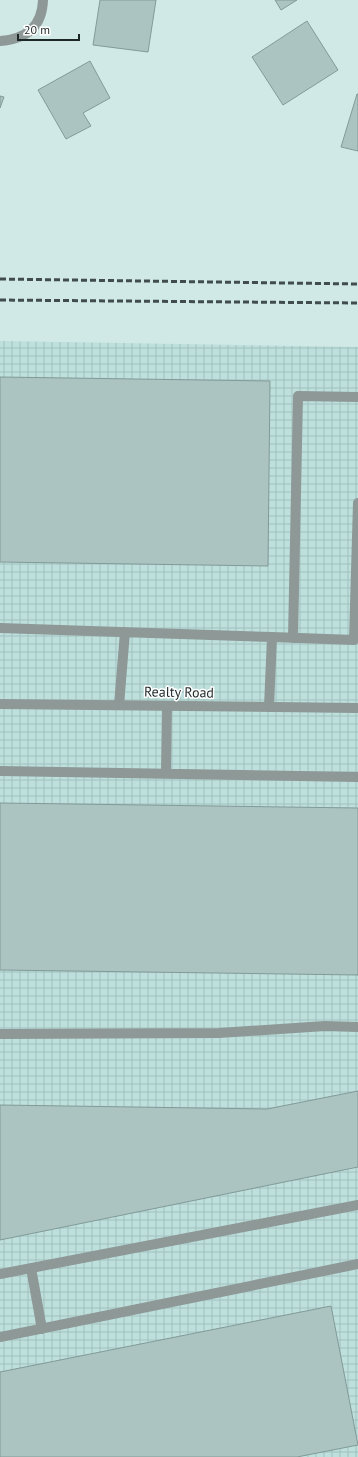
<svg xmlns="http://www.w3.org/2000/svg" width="358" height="1457" font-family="'PT Sans',sans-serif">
  <defs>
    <pattern id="industrial-grid" width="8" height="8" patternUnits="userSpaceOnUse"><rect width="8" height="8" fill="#bde0dd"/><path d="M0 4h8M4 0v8" fill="none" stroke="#a2c0be"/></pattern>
  </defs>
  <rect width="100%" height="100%" fill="#d0e9e7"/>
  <path fill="url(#industrial-grid)" d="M0 341 358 347V1457H0Z"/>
  <path fill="#abc4c2" stroke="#829a98" d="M100 0H156L148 52 93 45Z
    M275 0H297L281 10Z
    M307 21 338 70 283 105 252 57Z
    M90 61 110 98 83 113 91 126 66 139 38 90Z
    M357 94H358V151L341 147Z
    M0 96 4 97 0 108Z
    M0 377 270 381 268 566 0 562Z
    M0 803 358 808V975L0 970Z
    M358 1091V1167L0 1240V1105L267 1109Z
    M331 1306 358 1445 297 1457H0V1372Z"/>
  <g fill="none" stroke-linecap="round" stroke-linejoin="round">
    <path stroke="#8d9897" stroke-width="10" d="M0 628 272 637
      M293 638 298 396 358 397
      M119 705 125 632
      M269 707 272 637 354 640 358 503
      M0 771 358 777
      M166 773 167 706
      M0 1034 219 1033 325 1026 358 1027
      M31 1268 42 1329
      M0 1274 358 1205
      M0 1337 358 1264"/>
    <path stroke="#8d9897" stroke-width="10" d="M0 41C26 39 42 27 43 0
      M0 704 358 708"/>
    <path stroke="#404d4c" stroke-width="3" stroke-dasharray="6 3" stroke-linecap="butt" d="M0 279 358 284
      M0 300 358 303"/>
  </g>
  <g text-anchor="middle" stroke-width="3" stroke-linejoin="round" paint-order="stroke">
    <g font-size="14" fill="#1d2726" stroke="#fff">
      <text transform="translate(179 692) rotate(1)" y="5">Realty Road</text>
    </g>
  </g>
  <path d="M18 34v6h61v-6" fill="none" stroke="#1d2726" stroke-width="2"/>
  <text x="24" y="34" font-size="12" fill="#1d2726" stroke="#ffffff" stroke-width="3" paint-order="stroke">20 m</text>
</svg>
